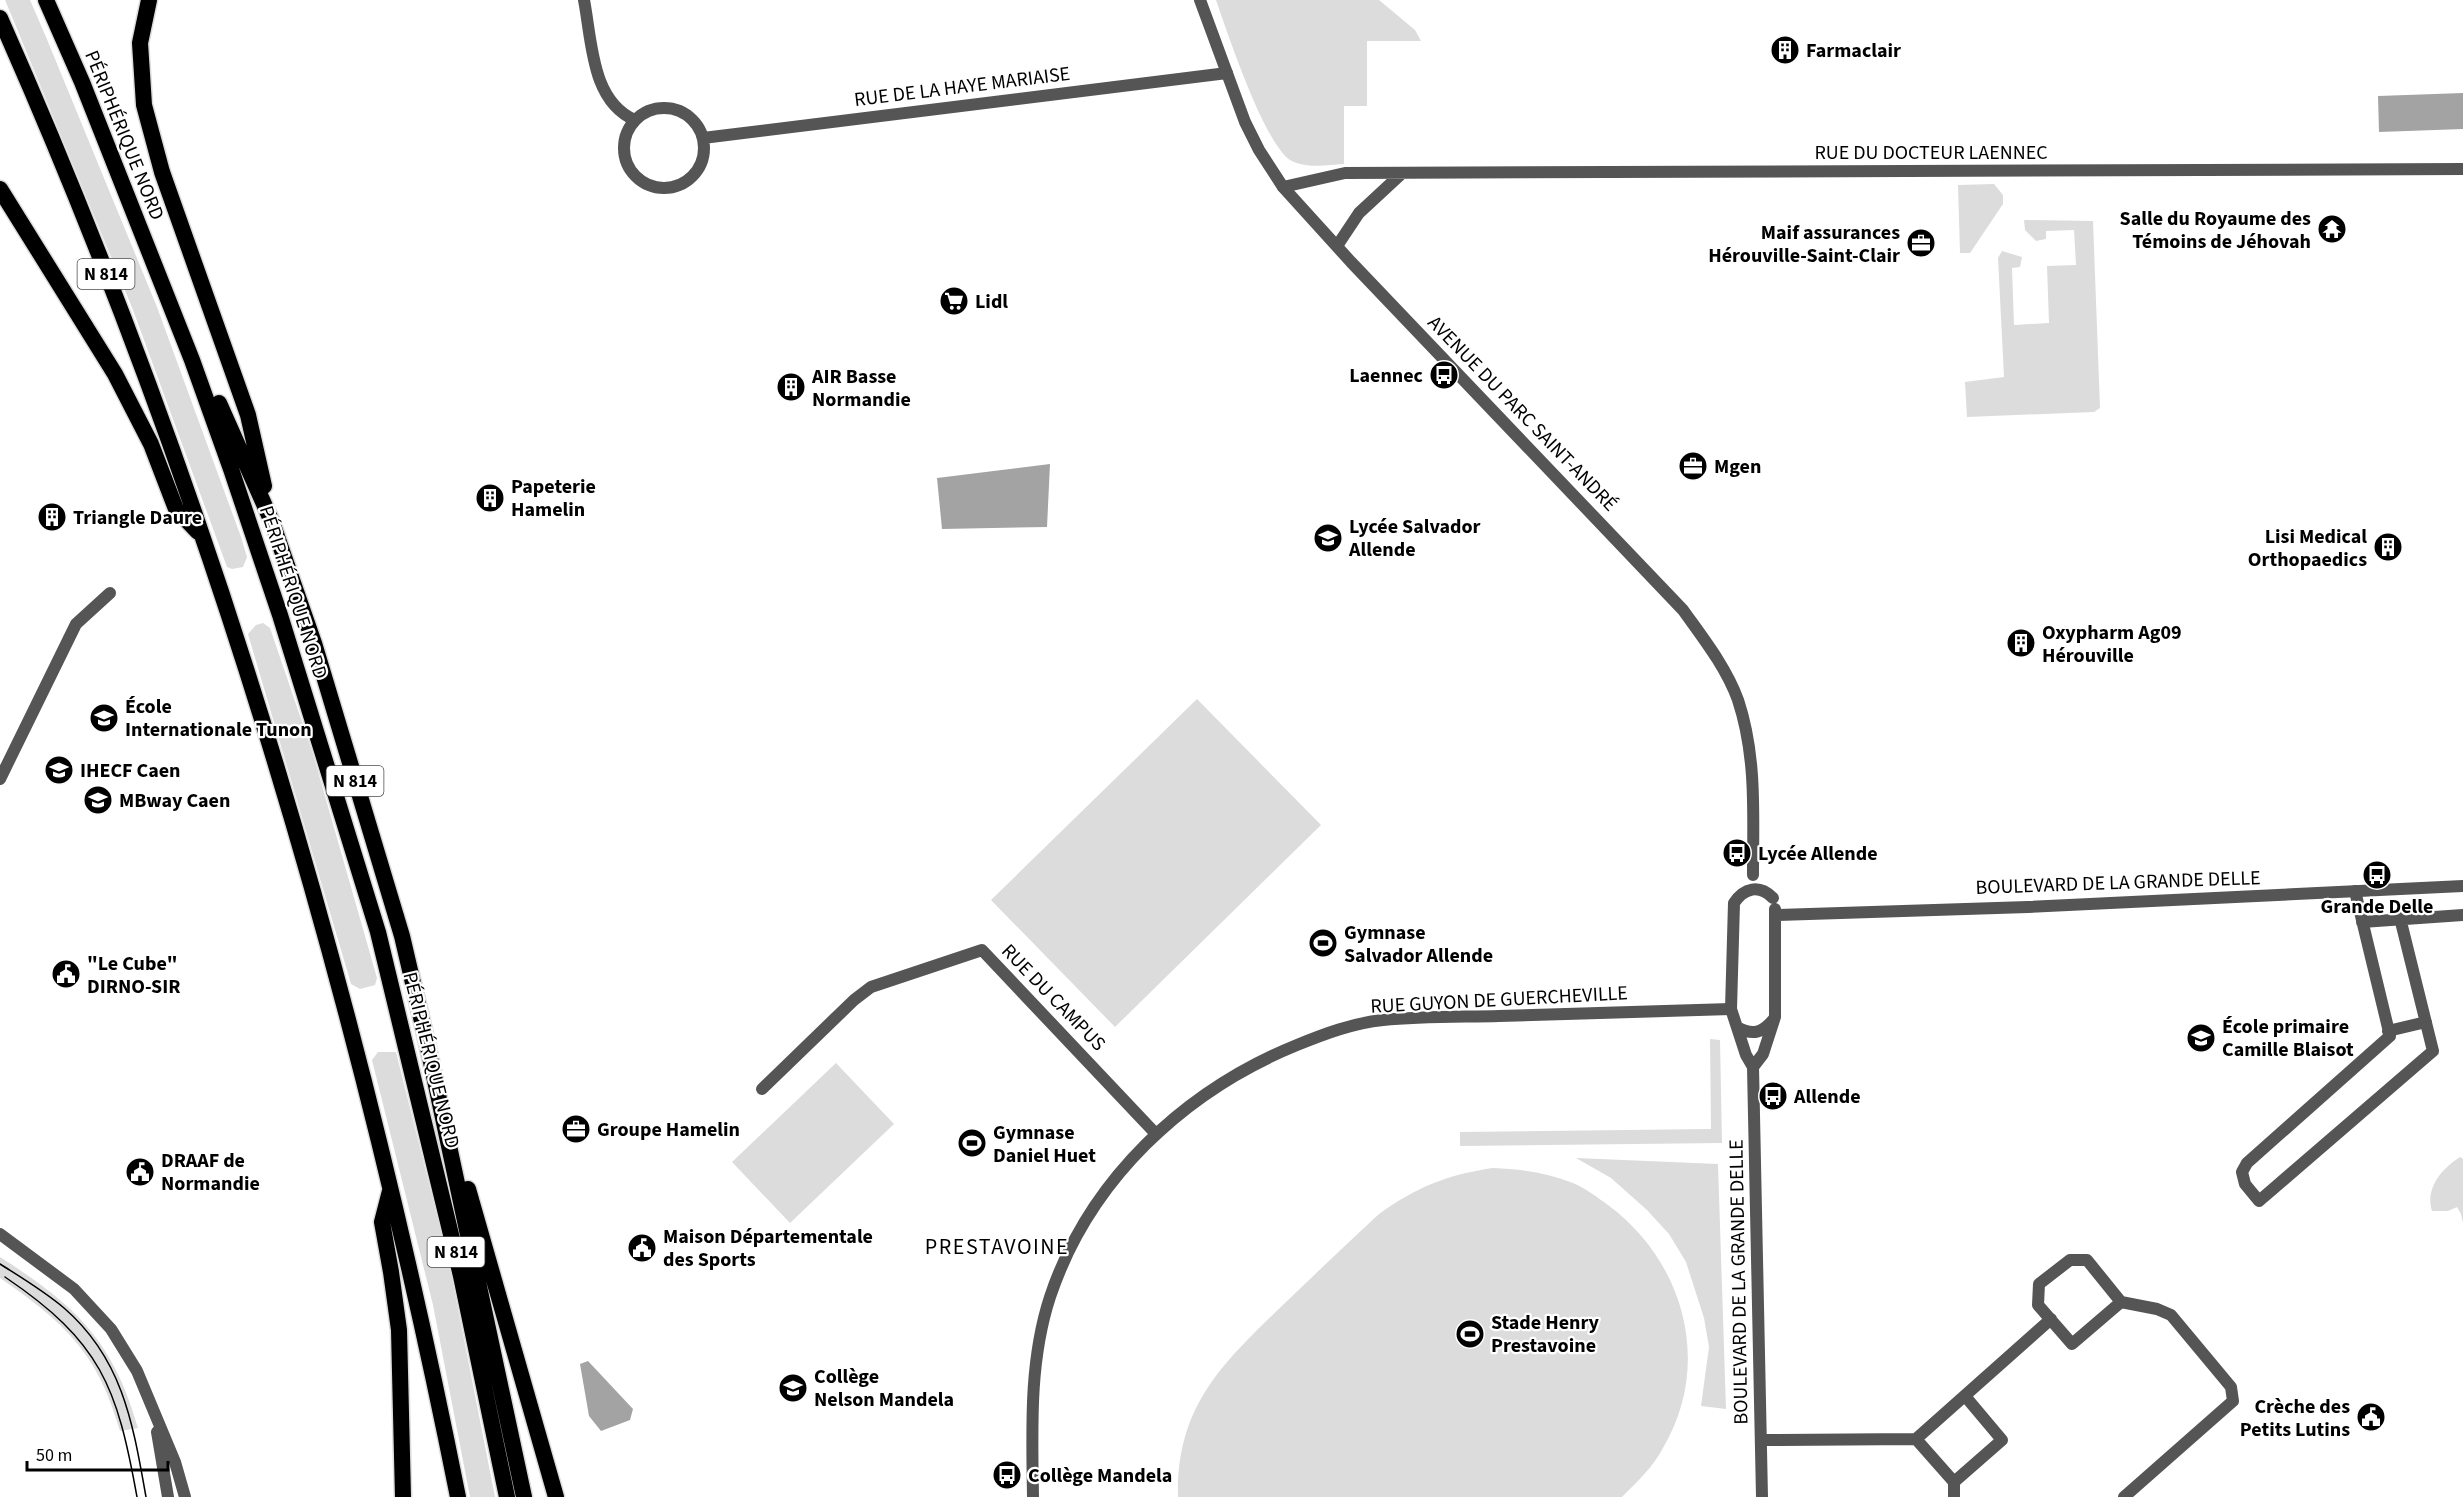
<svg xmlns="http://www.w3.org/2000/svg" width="2463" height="1497" font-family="'Source Sans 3',sans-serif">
  <rect width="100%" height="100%" fill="#fff"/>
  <path fill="#dcdcdc" d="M5 0H30L46 37 157 307 241 537 247 557 243 567 232 569 227 567 133 310Z
    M1216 0H1379L1415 30 1421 41H1367V106H1344V164C1327 165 1305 169 1290 160 1264 143 1227 32 1216 0Z
    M1994 184 2003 195V204L1970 253H1960L1958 185Z
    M2024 220 2093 221 2100 408 2094 412 1967 417 1965 382 2004 377 1998 258 2002 251 2022 257 2020 267 2012 268 2014 325 2049 323 2047 266 2076 265 2074 230 2046 231V239L2036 241 2025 230Z
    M263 623 270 628 313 754 377 978 375 985 360 989 351 984 248 634 256 625Z
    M1197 699 1321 825 1115 1027 991 900Z
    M1710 1039 1720 1040 1722 1143 1460 1146V1132L1711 1129Z
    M378 1052H396L450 1268 495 1497H470L433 1305 372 1060Z
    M836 1063 894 1124 790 1223 732 1162Z
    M2460 1157 2463 1159V1223L2461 1214 2457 1207 2448 1211H2432C2425 1189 2441 1169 2460 1157Z
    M1576 1158 1718 1164 1726 1409 1701 1406 1709 1347 1704 1318 1686 1262 1669 1234 1647 1210 1611 1178Z
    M1493 1168C1521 1169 1547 1173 1573 1183 1585 1188 1597 1197 1608 1205 1684 1261 1713 1364 1663 1448 1653 1467 1637 1482 1622 1497H1178C1176 1405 1224 1362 1285 1303 1316 1273 1347 1244 1379 1214 1417 1187 1446 1175 1493 1168Z
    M0 1257C75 1305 113 1340 138 1428L120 1431C98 1353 65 1323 0 1278Z"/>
  <path fill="#a3a3a3" d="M2463 93V129L2379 132 2378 96Z
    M1050 464 1047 527 942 529 937 478Z
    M588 1361 633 1409 630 1420 601 1431 589 1416 580 1364Z"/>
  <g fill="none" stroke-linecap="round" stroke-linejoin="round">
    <g stroke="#dbdbdb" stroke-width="19">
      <path id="trunk" d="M46 0 82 82 192 360 231 469 280 615 378 932 461 1276 507 1497
        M149 0 140 43 144 105 162 172 248 415 264 486
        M0 18C210 491 357 990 458 1497
        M0 189 115 374 151 444 176 509 198 532
        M219 403 272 522 314 643 402 936 427 1043 524 1497
        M468 1189 556 1497
        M390 1191 382 1222 391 1272 399 1330 403 1497"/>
    </g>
    <path stroke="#555" stroke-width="12" d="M584 0C592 41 591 101 635 120
      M624 148a40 40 0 1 1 80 0a40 40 0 1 1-80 0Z
      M703 138 1227 73
      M1283 187 1345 173 2463 169
      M1337 246 1359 213 1400 175
      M0 779 76 624 110 593
      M2355 891 2390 1036 2247 1163 2242 1172 2245 1184 2259 1201 2433 1051 2400 918
      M2362 922 2463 915
      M2388 1031 2426 1022
      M762 1089 854 1000 871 987 982 950 1156 1134
      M2121 1302 2072 1344 2038 1305 2039 1284 2070 1260H2087L2121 1302 2157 1309 2171 1315 2231 1387 2233 1401 2124 1497
      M1916 1439 2051 1319
      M1761 1440 1916 1439 1954 1482 2002 1440 1965 1396
      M1033 1497C1032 1430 1029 1361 1050 1297 1089 1180 1184 1091 1297 1045 1324 1034 1353 1023 1383 1020 1422 1016 1461 1017 1499 1016 1577 1014 1654 1012 1731 1009
      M1954 1497V1482"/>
    <path stroke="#555" stroke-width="12" d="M1200 0 1245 122 1259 150 1283 187 1351 262 1683 610C1703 638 1726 667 1738 700 1757 757 1753 816 1753 875
      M1775 915 2028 907 2463 886
      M1737 1027C1753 1036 1762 1033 1774 1019
      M1753 1067 1763 1054 1775 1017V909
      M0 1234 74 1289 111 1329 137 1371 175 1462 185 1497
      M157 1432 168 1497
      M1762 1497 1753 1067 1746 1055 1731 1009 1734 903C1744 888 1759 884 1773 898"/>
    <use href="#trunk" stroke="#000" stroke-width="16"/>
    <path stroke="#000" stroke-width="1.5" d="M0 1264C22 1278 44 1291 64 1308 123 1359 133 1424 146 1497
      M5 1277C101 1342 117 1386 137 1497"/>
  </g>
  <defs>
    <g id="building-disc" transform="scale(1.5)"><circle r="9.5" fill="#000" stroke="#fff"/><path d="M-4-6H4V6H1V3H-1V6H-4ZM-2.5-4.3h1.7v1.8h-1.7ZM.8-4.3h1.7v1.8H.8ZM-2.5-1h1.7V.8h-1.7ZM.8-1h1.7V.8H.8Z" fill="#fff"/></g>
    <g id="temple-disc" transform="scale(1.5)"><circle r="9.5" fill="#000" stroke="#fff"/><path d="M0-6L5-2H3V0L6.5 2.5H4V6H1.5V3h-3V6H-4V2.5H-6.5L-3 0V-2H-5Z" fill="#fff"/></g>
    <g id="office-disc" transform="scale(1.5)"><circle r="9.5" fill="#000" stroke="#fff"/><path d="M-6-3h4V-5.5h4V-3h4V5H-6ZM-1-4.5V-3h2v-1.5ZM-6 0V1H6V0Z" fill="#fff"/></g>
    <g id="supermarket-disc" transform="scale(1.5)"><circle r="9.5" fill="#000" stroke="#fff"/><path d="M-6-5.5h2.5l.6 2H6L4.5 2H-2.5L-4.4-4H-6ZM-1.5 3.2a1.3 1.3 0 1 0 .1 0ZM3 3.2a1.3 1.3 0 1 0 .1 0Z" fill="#fff"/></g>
    <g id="bus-disc" transform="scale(1.5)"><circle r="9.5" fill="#000" stroke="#fff"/><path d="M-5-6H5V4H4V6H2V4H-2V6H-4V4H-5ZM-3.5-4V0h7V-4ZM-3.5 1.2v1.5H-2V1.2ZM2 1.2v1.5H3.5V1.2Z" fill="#fff"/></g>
    <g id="school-disc" transform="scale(1.5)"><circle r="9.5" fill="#000" stroke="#fff"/><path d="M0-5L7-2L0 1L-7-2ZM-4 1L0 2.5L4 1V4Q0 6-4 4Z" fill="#fff"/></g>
    <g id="university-disc" transform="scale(1.5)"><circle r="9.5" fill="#000" stroke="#fff"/><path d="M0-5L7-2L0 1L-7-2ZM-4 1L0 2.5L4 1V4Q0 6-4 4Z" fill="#fff"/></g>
    <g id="stadium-disc" transform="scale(1.5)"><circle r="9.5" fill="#000" stroke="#fff"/><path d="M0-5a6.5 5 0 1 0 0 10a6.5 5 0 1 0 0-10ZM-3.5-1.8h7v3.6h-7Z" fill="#fff"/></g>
    <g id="civic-disc" transform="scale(1.5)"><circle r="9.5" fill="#000" stroke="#fff"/><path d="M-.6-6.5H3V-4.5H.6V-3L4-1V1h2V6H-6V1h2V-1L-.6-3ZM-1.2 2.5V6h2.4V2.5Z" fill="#fff"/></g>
  </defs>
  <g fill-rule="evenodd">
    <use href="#building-disc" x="1785" y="50"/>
    <use href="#temple-disc" x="2332" y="229"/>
    <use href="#office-disc" x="1921" y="243"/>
    <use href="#supermarket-disc" x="954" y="301"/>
    <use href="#bus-disc" x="1444" y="375"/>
    <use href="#building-disc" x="791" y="387"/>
    <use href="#office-disc" x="1693" y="466"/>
    <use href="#building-disc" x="490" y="498"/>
    <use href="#building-disc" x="52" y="517"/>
    <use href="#school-disc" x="1328" y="538"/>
    <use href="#building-disc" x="2388" y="547"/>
    <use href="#building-disc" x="2021" y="643"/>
    <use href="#university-disc" x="104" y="718"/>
    <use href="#university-disc" x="59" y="770"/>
    <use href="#university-disc" x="98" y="800"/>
    <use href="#bus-disc" x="1737" y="853"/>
    <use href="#bus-disc" x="2377" y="875"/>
    <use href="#stadium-disc" x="1323" y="943"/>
    <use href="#civic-disc" x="66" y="974"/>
    <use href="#school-disc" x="2201" y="1038"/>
    <use href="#bus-disc" x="1773" y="1096"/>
    <use href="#office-disc" x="576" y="1129"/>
    <use href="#stadium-disc" x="972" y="1143"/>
    <use href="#civic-disc" x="140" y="1172"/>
    <use href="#civic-disc" x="642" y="1248"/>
    <use href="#stadium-disc" x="1470" y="1334"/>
    <use href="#school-disc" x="793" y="1388"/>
    <use href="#civic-disc" x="2371" y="1417"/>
    <use href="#bus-disc" x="1007" y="1475"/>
  </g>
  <g text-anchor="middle" stroke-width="4.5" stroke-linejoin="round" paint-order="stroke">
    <g fill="#fff" stroke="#4c4c4c" stroke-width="1.5">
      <rect x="77.5" y="259" width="57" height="30" rx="4.5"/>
      <rect x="326.5" y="766" width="57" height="30" rx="4.5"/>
      <rect x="427.5" y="1237" width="57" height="30" rx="4.5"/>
    </g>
    <g font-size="18" font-weight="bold" fill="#000">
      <text x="106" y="280">N 814</text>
      <text x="355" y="787">N 814</text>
      <text x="456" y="1258">N 814</text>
    </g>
    <g font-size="20" font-weight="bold" fill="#000" stroke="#fff" text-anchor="start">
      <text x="1806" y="57">Farmaclair</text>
      <text x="2311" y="225" text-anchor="end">Salle du Royaume des<tspan x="2311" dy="23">Témoins de Jéhovah</tspan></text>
      <text x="1900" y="239" text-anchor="end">Maif assurances<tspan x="1900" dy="23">Hérouville-Saint-Clair</tspan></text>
      <text x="975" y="308">Lidl</text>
      <text x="1423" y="382" text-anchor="end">Laennec</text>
      <text x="812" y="383">AIR Basse<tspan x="812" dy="23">Normandie</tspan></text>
      <text x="1714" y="473">Mgen</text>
      <text x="511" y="493">Papeterie<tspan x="511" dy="23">Hamelin</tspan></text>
      <text x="73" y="524">Triangle Daure</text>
      <text x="1349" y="533">Lycée Salvador<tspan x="1349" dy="23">Allende</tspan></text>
      <text x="2367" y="543" text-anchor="end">Lisi Medical<tspan x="2367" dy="23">Orthopaedics</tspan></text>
      <text x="2042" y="639">Oxypharm Ag09<tspan x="2042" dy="23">Hérouville</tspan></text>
      <text x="125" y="713">École<tspan x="125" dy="23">Internationale Tunon</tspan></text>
      <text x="80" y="777">IHECF Caen</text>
      <text x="119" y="807">MBway Caen</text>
      <text x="1758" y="860">Lycée Allende</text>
      <text x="2377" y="913" text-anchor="middle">Grande Delle</text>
      <text x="1344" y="939">Gymnase<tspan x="1344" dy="23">Salvador Allende</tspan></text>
      <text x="87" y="970">"Le Cube"<tspan x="87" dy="23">DIRNO-SIR</tspan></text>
      <text x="2222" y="1033">École primaire<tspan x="2222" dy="23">Camille Blaisot</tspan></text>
      <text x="1794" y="1103">Allende</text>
      <text x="597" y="1136">Groupe Hamelin</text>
      <text x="993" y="1139">Gymnase<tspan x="993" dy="23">Daniel Huet</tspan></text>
      <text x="161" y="1167">DRAAF de<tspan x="161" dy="23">Normandie</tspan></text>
      <text x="663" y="1243">Maison Départementale<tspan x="663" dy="23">des Sports</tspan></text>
      <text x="1491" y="1329">Stade Henry<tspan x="1491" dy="23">Prestavoine</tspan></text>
      <text x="814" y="1383">Collège<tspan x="814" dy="23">Nelson Mandela</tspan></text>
      <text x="2350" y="1413" text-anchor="end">Crèche des<tspan x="2350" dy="23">Petits Lutins</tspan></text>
      <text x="1028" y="1482">Collège Mandela</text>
    </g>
    <g font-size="20" fill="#000" stroke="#fff">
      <text transform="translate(962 86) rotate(-7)" y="7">RUE DE LA HAYE MARIAISE</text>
      <text transform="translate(125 135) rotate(68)" y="7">PÉRIPHÉRIQUE NORD</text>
      <text x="1931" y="159">RUE DU DOCTEUR LAENNEC</text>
      <text transform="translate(1523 413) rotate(46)" y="7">AVENUE DU PARC SAINT-ANDRÉ</text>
      <text transform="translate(294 592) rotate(72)" y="7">PÉRIPHÉRIQUE NORD</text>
      <text transform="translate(2118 882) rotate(-2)" y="7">BOULEVARD DE LA GRANDE DELLE</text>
      <text transform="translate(1054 997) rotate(46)" y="7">RUE DU CAMPUS</text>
      <text transform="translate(1499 999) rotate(-3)" y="7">RUE GUYON DE GUERCHEVILLE</text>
      <text transform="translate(432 1060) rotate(76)" y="7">PÉRIPHÉRIQUE NORD</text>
      <text transform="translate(1738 1282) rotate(-91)" y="7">BOULEVARD DE LA GRANDE DELLE</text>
    </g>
    <g font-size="22" letter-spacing="1.5" fill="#000" stroke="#fff">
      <text x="997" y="1254">PRESTAVOINE</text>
    </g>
  </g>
  <path d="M27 1461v9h141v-9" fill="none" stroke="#000000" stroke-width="3"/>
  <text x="36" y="1461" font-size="18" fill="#000000" stroke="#ffffff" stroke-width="4.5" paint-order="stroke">50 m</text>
</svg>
